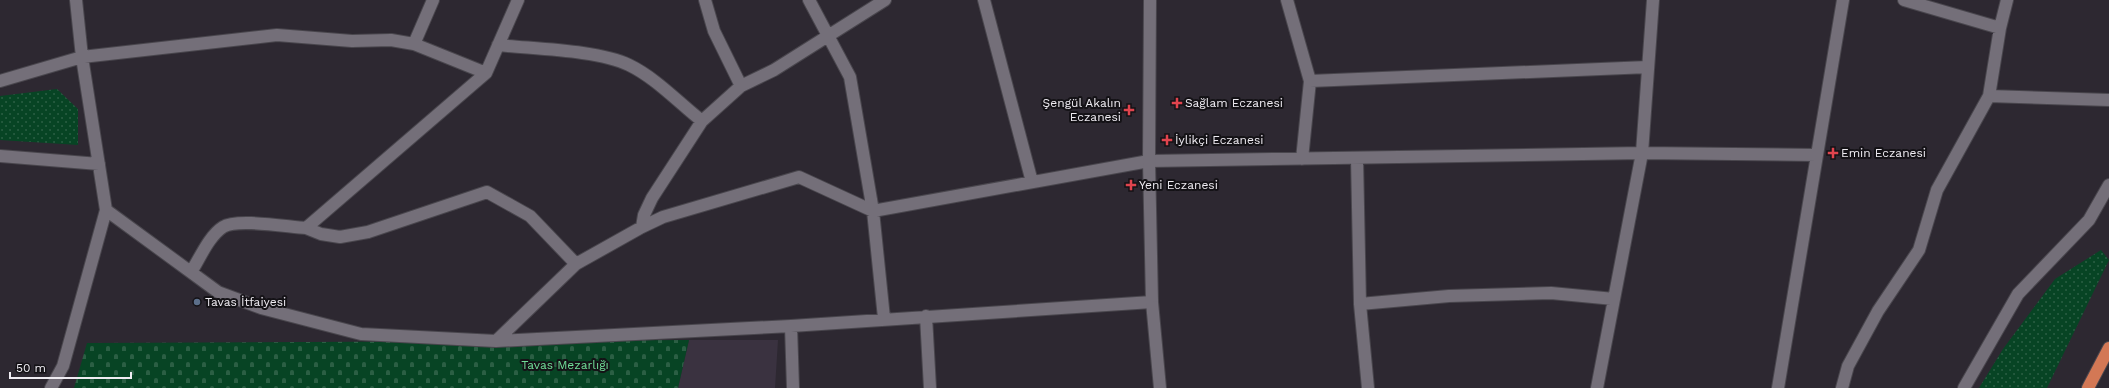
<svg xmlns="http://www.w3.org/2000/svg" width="2109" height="388" font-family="'Work Sans',sans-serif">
  <defs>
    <pattern id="grass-dots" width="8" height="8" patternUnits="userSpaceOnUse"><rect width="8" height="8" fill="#074424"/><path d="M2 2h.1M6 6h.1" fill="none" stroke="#2b5f44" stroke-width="1.8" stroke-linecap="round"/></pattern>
    <pattern id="cemetery-stones" width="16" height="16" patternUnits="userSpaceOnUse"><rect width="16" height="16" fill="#074424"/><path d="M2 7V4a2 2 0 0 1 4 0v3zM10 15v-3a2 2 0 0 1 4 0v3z" fill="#2b5f44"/></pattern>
  </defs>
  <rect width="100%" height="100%" fill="#2d2831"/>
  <path fill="#3a3240" d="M689 340H778L775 388H678Z"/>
  <path fill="url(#grass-dots)" d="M57 89 78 109V145L0 140V96Z
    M2101 250 2109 260 2047 388H1979L2003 349 2055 279Z"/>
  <path fill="url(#cemetery-stones)" d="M689 340 678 388H74L87 343Z"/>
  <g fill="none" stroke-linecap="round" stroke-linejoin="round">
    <g stroke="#49464d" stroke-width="14">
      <path id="minor" d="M76 0 82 57 106 210 218 292 261 308 361 334 496 341 791 326 1152 302
        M705 0 714 31 741 86
        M809 0 850 77 873 211 884 318
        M984 0 1032 182
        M1287 0 1310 81 1302 159
        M1904 0 2000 28
        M414 44 433 0
        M498 45C534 49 598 50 629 65 656 78 679 103 702 121
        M0 81 82 57 277 35 352 41 391 40 414 44 486 73
        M1310 81 1648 67
        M1989 96 2000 28 2007 0
        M0 156 99 164
        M1357 158 1360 304 1368 388
        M642 227 644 215 652 198 702 121 741 86 774 70 885 0
        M306 228 321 234 340 237 368 232 487 192 530 216 576 264
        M191 272C200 258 209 236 223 227 237 218 288 227 306 228L486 73 518 0
        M1360 304 1449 296 1551 293 1614 299
        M926 316 930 388
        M791 326 793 388
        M496 341 576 264 642 227 663 217 799 177 873 211 1149 161 1642 153 1817 155
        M51 388 63 366 106 210
        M1597 388 1642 153 1653 0
        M1778 388 1843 0
        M1842 388 1848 366 1878 311 1919 250 1937 190 1989 96 2109 100
        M1964 388 2018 294 2089 220 2109 185"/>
    </g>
    <g stroke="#49464d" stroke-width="14">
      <path id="tertiary" d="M1150 0 1149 161 1152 302 1160 388"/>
    </g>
    <g stroke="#49464d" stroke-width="14">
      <path id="trunk" d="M2088 388 2109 348"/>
    </g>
    <use href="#minor" stroke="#746f79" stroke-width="12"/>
    <use href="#tertiary" stroke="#746f79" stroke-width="12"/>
    <use href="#trunk" stroke="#d37855" stroke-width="12"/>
  </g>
  <g fill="#e0444e" stroke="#141216" stroke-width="1.5">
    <path d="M1175 97h4v4h4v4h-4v4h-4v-4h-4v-4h4z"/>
    <path d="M1127 104h4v4h4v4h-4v4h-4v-4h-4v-4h4z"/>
    <path d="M1165 134h4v4h4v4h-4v4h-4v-4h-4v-4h4z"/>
    <path d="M1831 147h4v4h4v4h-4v4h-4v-4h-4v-4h4z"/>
    <path d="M1129 179h4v4h4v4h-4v4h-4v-4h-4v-4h4z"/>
  </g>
  <circle fill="#5c6f8a" stroke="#141216" stroke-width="1.5" cx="197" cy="302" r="4"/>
  <g text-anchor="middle" stroke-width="4" stroke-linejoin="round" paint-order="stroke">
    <g font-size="12" fill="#efecf2" stroke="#141216" text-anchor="start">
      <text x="1121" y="107" text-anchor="end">Şengül Akalın<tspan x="1121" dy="14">Eczanesi</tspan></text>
      <text x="1185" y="107">Sağlam Eczanesi</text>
      <text x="1175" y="144">İylikçi Eczanesi</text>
      <text x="1841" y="157">Emin Eczanesi</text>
      <text x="1139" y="189">Yeni Eczanesi</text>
      <text x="205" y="306">Tavas İtfaiyesi</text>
    </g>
    <g font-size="12" fill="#70de98" stroke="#141216">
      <text x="565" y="369">Tavas Mezarlığı</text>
    </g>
  </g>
  <path d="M10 372v6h121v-6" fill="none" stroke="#efecf2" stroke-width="2"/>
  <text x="16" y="372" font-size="12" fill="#efecf2" stroke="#141216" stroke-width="3" paint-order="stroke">50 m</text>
</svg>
